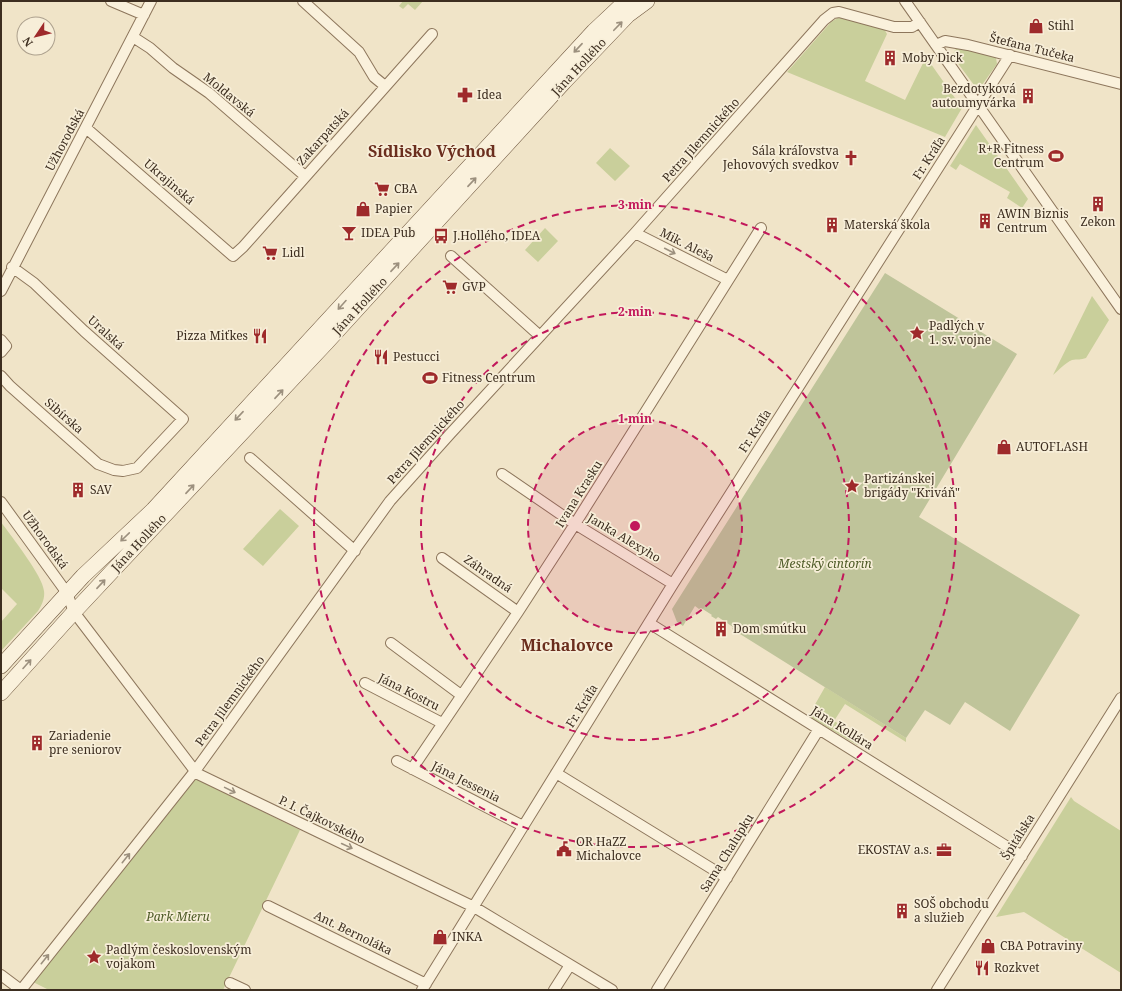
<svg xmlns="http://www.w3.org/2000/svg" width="1122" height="991" font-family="'Noto Serif',serif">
  <rect width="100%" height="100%" fill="#f0e4c8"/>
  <path fill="#c9cf9b" d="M403 1H423L415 10 408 4 403 9 399 6Z
    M841 16 883 27 887 34 865 81 905 100 926 57 962 108 945 137 787 72 831 22Z
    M959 47 994 56 996 58 997 64 982 85H974L954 58C953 52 954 50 959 47Z
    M976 125 1028 199 1022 208 1007 198 1010 192 960 164 956 170 950 166Z
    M610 148 630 166 615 181 596 163Z
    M545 228 558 241 538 262 525 250Z
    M1092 296 1109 320 1086 358C1081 360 1077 359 1072 360 1065 363 1059 370 1053 375Z
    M280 509 299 526 263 566 243 549Z
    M1 522C11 536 43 576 44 591 45 598 42 605 38 611L1 651V622L17 604 1 588Z
    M825 687 906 738V742L845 704 834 721 862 738 864 745H857L810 717 809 715Z
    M196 779 300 830 223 990H49L33 982Z
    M1071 797 1074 801 1121 831V973L1024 912 996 917Z"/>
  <path fill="#bfc49a" d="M885 273 1017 354 919 517 1080 615 1010 731 965 702 950 725 925 710 906 738 732 629 733 627 718 617 716 619 711 616 712 615 701 608 699 609 695 606 683 626 677 622 672 609Z"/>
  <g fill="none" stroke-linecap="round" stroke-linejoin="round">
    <g stroke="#8d765c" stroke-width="12">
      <path id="street" d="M111 1 144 15
        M303 1 359 52 374 77 385 86
        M905 1 1121 309
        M133 37 150 48 173 68 209 93 305 176
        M936 45 945 41 968 45 1121 84
        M86 128 233 256 243 247 291 193 432 34
        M635 233 728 280
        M451 256 540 336
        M1 291 151 1
        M1 340 6 346 1 352
        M1 376 10 386 98 464 114 470 123 471 137 468 183 419 84 331 34 283 12 267
        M250 458 355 551
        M502 474 575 524 673 584
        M1 502 67 593 74 612 195 771 200 775 474 907 612 990
        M442 558 518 612
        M649 623 1022 856
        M391 643 461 695
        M365 683 442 723
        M397 761 523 826
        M412 769 518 612 575 524 761 228
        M556 773 727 878
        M268 906 426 984
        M1 975 21 990
        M230 983 245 990
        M21 990 195 771 390 501 450 434 635 233 824 20 833 13 839 12 894 27H912L920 22
        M422 990 673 584 1010 55
        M554 990 570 965
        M657 990 819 729
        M937 990 1121 698"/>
    </g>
    <g stroke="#6f573f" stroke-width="16">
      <path id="secondary" d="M1 666 83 576 153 510 594 31 626 1
        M1 693 74 612 327 342 564 82 628 15 647 1"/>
    </g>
    <use href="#street" stroke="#faf1dc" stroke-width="10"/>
    <use href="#secondary" stroke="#faf1dc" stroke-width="15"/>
  </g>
  <defs><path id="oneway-shaft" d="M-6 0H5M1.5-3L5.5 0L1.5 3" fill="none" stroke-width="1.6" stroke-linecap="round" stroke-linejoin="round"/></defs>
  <g stroke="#9c907e">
    <use href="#oneway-shaft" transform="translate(618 26) rotate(-46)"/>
    <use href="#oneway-shaft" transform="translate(578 48) rotate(133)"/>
    <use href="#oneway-shaft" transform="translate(472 182) rotate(-47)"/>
    <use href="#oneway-shaft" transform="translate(670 251) rotate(27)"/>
    <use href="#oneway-shaft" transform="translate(395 267) rotate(-47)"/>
    <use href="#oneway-shaft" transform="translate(342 305) rotate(132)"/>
    <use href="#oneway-shaft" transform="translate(279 394) rotate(-47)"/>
    <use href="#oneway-shaft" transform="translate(239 416) rotate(133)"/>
    <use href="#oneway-shaft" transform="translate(190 489) rotate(-47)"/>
    <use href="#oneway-shaft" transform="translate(125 537) rotate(136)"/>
    <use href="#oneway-shaft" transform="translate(101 584) rotate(-47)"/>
    <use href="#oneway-shaft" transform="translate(27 664) rotate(-48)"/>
    <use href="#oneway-shaft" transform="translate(230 790) rotate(26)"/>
    <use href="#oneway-shaft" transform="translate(347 846) rotate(25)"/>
    <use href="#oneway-shaft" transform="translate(126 858) rotate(-51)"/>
    <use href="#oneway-shaft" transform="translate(45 959) rotate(-51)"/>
  </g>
  <circle cx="635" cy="526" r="107" fill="#c2185b" fill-opacity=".12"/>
  <g fill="none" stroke="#c2185b" stroke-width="2" stroke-dasharray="7 5">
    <circle cx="635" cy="526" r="107"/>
    <circle cx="635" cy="526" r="214"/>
    <circle cx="635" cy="526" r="321"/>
  </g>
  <defs>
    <g id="shop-bare" transform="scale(1.2)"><path d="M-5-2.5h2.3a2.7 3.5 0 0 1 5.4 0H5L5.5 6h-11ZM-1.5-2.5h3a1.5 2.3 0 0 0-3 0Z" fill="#9e2a2b" stroke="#f7eed8" stroke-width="2.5" paint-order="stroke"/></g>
    <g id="building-bare" transform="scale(1.2)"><path d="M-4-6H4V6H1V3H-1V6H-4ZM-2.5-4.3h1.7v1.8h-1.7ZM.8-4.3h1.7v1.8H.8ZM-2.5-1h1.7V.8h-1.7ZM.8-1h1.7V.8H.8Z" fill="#9e2a2b" stroke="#f7eed8" stroke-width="2.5" paint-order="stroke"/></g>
    <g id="pharmacy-bare" transform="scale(1.2)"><path d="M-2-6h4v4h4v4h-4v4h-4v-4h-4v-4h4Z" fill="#9e2a2b" stroke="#f7eed8" stroke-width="2.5" paint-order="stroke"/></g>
    <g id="stadium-bare" transform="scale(1.2)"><path d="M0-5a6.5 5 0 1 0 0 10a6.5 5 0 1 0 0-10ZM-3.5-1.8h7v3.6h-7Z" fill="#9e2a2b" stroke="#f7eed8" stroke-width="2.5" paint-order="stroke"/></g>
    <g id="church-bare" transform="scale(1.2)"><path d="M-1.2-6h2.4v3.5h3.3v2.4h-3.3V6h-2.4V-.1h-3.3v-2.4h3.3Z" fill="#9e2a2b" stroke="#f7eed8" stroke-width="2.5" paint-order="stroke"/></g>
    <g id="supermarket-bare" transform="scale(1.2)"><path d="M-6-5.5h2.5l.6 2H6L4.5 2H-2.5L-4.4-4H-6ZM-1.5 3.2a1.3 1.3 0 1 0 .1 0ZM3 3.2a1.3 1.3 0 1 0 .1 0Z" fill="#9e2a2b" stroke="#f7eed8" stroke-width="2.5" paint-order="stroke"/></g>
    <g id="bar-bare" transform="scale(1.2)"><path d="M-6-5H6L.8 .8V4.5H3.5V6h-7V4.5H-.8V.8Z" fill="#9e2a2b" stroke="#f7eed8" stroke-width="2.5" paint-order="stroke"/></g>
    <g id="bus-bare" transform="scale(1.2)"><path d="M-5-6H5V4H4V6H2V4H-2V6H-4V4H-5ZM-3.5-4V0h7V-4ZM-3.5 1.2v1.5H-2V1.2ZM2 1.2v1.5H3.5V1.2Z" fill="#9e2a2b" stroke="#f7eed8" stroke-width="2.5" paint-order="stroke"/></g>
    <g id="sight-bare" transform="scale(1.2)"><path d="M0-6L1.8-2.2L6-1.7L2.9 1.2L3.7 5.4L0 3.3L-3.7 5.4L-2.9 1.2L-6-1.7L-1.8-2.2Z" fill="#9e2a2b" stroke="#f7eed8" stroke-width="2.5" paint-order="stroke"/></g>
    <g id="restaurant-bare" transform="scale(1.2)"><path d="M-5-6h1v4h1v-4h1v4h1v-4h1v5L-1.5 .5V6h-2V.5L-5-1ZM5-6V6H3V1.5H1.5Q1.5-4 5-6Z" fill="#9e2a2b" stroke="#f7eed8" stroke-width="2.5" paint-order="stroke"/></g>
    <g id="civic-bare" transform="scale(1.2)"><path d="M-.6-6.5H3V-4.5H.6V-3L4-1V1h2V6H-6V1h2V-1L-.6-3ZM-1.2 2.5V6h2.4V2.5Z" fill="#9e2a2b" stroke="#f7eed8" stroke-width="2.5" paint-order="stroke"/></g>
    <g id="office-bare" transform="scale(1.2)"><path d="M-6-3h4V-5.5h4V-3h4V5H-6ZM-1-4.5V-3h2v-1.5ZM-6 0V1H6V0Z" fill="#9e2a2b" stroke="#f7eed8" stroke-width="2.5" paint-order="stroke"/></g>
  </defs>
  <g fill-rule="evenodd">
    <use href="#shop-bare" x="1036" y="26"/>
    <use href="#building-bare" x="890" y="58"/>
    <use href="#pharmacy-bare" x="465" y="95"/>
    <use href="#building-bare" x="1028" y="96"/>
    <use href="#stadium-bare" x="1056" y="156"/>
    <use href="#church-bare" x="851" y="158"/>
    <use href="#supermarket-bare" x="382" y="189"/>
    <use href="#building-bare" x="1098" y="204"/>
    <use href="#shop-bare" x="363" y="209"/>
    <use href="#building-bare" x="985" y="221"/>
    <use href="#building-bare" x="832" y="225"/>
    <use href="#bar-bare" x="349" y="233"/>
    <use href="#bus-bare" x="441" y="236"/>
    <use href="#supermarket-bare" x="270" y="253"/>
    <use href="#supermarket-bare" x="450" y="287"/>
    <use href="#sight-bare" x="917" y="333"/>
    <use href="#restaurant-bare" x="260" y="336"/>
    <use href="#restaurant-bare" x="381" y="357"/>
    <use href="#stadium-bare" x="430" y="378"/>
    <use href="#shop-bare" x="1004" y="447"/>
    <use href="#sight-bare" x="852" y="486"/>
    <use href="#building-bare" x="78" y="490"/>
    <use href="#building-bare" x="721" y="629"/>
    <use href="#building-bare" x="37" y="743"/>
    <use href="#civic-bare" x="564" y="849"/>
    <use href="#office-bare" x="944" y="850"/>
    <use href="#building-bare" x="902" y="911"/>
    <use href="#shop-bare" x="440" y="937"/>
    <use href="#shop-bare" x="988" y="946"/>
    <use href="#sight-bare" x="94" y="957"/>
    <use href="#restaurant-bare" x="982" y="968"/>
  </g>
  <g text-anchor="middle" stroke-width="3.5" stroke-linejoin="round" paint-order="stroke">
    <g font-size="12" fill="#3d2e20" stroke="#f7eed8" text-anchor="start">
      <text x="1048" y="30">Stihl</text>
      <text x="902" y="62">Moby Dick</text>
      <text x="1016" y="93" text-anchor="end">Bezdotyková<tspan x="1016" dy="14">autoumyvárka</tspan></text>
      <text x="477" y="99">Idea</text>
      <text x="1044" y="153" text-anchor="end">R+R Fitness<tspan x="1044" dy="14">Centrum</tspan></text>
      <text x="839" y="155" text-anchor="end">Sála kráľovstva<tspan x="839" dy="14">Jehovových svedkov</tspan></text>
      <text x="394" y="193">CBA</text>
      <text x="375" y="213">Papier</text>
      <text x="997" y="218">AWIN Biznis<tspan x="997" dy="14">Centrum</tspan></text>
      <text x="1098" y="226" text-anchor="middle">Zekon</text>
      <text x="844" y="229">Materská škola</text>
      <text x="361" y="237">IDEA Pub</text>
      <text x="453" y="240">J.Hollého, IDEA</text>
      <text x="282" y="257">Lidl</text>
      <text x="462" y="291">GVP</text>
      <text x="929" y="330">Padlých v<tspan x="929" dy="14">1. sv. vojne</tspan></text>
      <text x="248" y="340" text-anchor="end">Pizza Miťkes</text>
      <text x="393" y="361">Pestucci</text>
      <text x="442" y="382">Fitness Centrum</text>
      <text x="1016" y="451">AUTOFLASH</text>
      <text x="864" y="483">Partizánskej<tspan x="864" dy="14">brigády "Kriváň"</tspan></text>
      <text x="90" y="494">SAV</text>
      <text x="733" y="633">Dom smútku</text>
      <text x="49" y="740">Zariadenie<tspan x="49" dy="14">pre seniorov</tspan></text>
      <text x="576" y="846">OR HaZZ<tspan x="576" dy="14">Michalovce</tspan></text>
      <text x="932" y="854" text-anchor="end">EKOSTAV a.s.</text>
      <text x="914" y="908">SOŠ obchodu<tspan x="914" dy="14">a služieb</tspan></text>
      <text x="452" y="941">INKA</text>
      <text x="1000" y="950">CBA Potraviny</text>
      <text x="106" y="954">Padlým československým<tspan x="106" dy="14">vojakom</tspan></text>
      <text x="994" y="972">Rozkvet</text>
    </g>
    <g font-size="12" fill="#3d2e20" stroke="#f7eed8">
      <text transform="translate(1032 48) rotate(14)" y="4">Štefana Tučeka</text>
      <text transform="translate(579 67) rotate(-47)" y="4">Jána Hollého</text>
      <text transform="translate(229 95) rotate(39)" y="4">Moldavská</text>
      <text transform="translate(323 137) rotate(-48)" y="4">Zakarpatská</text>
      <text transform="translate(65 140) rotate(-62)" y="4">Užhorodská</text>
      <text transform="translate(701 140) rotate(-48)" y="4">Petra Jilemnického</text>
      <text transform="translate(929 158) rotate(-57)" y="4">Fr. Kráľa</text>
      <text transform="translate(169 182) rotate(41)" y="4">Ukrajinská</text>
      <text transform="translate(687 245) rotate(27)" y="4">Mik. Aleša</text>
      <text transform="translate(360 306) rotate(-47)" y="4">Jána Hollého</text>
      <text transform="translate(106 333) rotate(42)" y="4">Uralská</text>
      <text transform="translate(64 416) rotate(41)" y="4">Sibírska</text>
      <text transform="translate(755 431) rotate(-57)" y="4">Fr. Kráľa</text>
      <text transform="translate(426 442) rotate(-48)" y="4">Petra Jilemnického</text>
      <text transform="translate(579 494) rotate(-58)" y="4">Ivana Krasku</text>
      <text transform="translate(624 538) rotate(31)" y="4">Janka Alexyho</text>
      <text transform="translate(45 540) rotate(54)" y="4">Užhorodská</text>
      <text transform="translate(139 543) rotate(-47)" y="4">Jána Hollého</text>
      <text transform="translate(488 574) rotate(35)" y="4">Záhradná</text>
      <text transform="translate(409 692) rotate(27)" y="4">Jána Kostru</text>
      <text transform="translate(230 701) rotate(-54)" y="4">Petra Jilemnického</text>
      <text transform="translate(582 706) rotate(-58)" y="4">Fr. Kráľa</text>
      <text transform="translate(842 728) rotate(32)" y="4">Jána Kollára</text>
      <text transform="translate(466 782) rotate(27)" y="4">Jána Jessenia</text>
      <text transform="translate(322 820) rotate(26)" y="4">P. I. Čajkovského</text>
      <text transform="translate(1018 837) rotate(-58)" y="4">Špitálska</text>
      <text transform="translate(727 853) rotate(-58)" y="4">Sama Chalupku</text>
      <text transform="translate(353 933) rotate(26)" y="4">Ant. Bernoláka</text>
    </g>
    <g font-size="12" font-style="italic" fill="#4d5a26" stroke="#f7eed8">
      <text x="825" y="568">Mestský cintorín</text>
      <text x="178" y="921">Park Mieru</text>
    </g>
    <g font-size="16" font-weight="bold" fill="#6b2e1e" stroke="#f7eed8">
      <text x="432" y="157">Sídlisko Východ</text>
      <text x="567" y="651">Michalovce</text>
    </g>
  </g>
  <circle cx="635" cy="526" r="6" fill="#c2185b" stroke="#f7eed8" stroke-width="2"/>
  <g font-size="12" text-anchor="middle" font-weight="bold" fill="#c2185b" stroke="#f7eed8" stroke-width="3.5" stroke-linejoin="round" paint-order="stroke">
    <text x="635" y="209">3 min</text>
    <text x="635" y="316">2 min</text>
    <text x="635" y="423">1 min</text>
  </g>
  <rect width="1122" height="991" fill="none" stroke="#3d2e20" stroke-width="4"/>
  <g transform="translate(36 36) rotate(235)"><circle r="19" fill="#f7eed8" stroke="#ada18e"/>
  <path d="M0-3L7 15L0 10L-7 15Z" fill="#9e2a2b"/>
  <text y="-6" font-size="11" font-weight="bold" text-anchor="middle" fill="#3d2e20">N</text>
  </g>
</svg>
